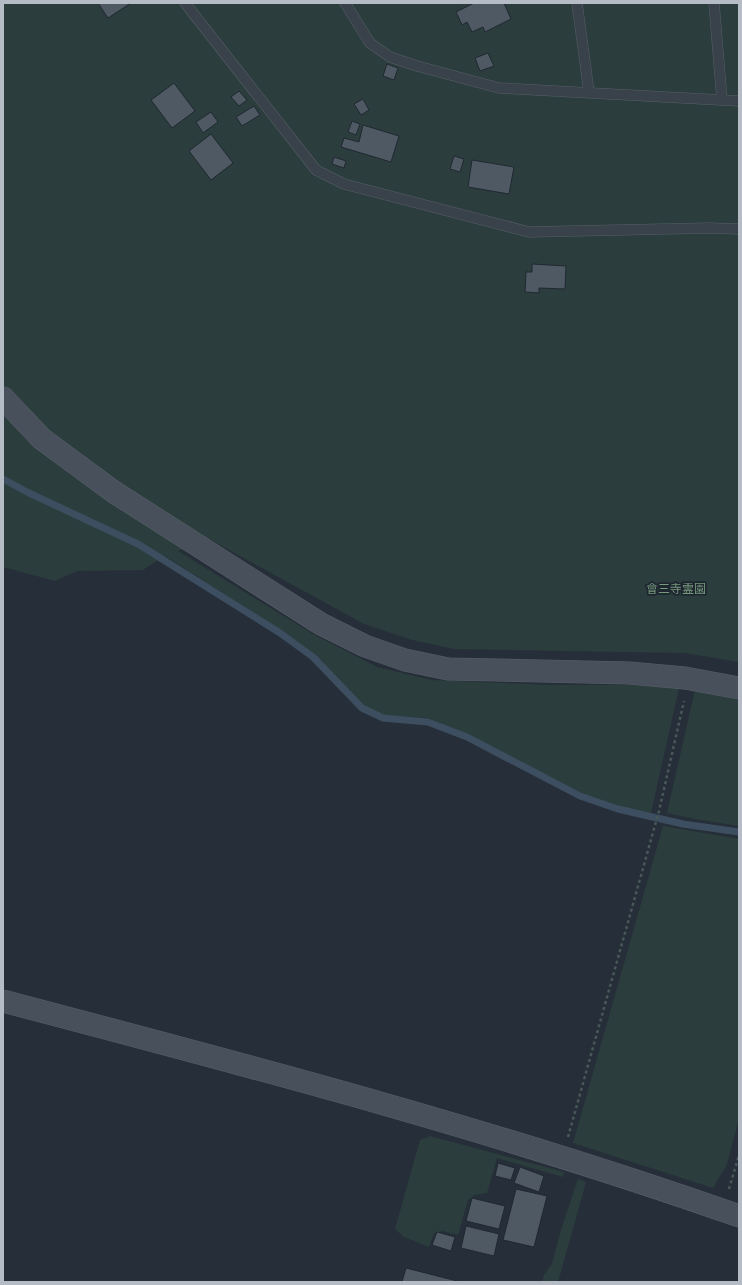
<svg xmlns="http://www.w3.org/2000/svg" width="742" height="1285" font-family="Inter,'Noto Sans JP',sans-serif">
  <rect width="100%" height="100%" fill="#262f39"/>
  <path fill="#2b3d3c" d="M3 3H739V662L685 653 454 649 412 640 364 624 209 539 178 551 313 634 377 667 432 680 551 685H634L679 688 651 813 621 807 579 792 469 735 429 718 383 715 364 706 315 655 278 628 165 556 143 570 77 571 55 581 3 567Z
    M695 690 739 700V826L695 819 667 813Z
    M663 826 739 839V1118L727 1164 713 1188 573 1143Z
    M430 1136 564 1172 563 1177 497 1158 487 1193 475 1195 468 1200 458 1235 443 1231 434 1233 429 1247 404 1237 395 1229 420 1140Z
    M578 1179 586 1182 558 1282H542L544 1275 552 1264 560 1233Z"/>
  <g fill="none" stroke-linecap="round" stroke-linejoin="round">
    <path stroke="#3d4e60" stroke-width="7" d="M3 479 29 493 138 544 280 633 313 657 362 708 383 718 428 722 467 737 580 796 618 809 683 824 739 832"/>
  </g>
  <path fill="#4f5964" stroke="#202831" d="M98 3H131L108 18Z
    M474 3H504L511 19 485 32 483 27 472 32 467 22 462 25 456 12Z
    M488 53 494 66 480 71 475 58Z
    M387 64 398 68 394 80 383 76Z
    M174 83 195 111 172 128 151 100Z
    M239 91 247 100 239 106 231 97Z
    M363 99 369 110 361 115 354 104Z
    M254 106 260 115 242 126 236 117Z
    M211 112 218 122 203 133 196 122Z
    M352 121 360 124 356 135 348 132Z
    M363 125 399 136 391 162 341 147 344 138 359 142Z
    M211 134 233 163 211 180 189 151Z
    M454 156 464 159 460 172 450 169Z
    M334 157 346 161 344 168 332 164Z
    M472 160 514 167 509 194 468 187Z
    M532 264 566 266 565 289 539 288V293L525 292 526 272H532Z
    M498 1163 515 1168 511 1180 495 1176Z
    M520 1167 544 1176 539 1192 514 1183Z
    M516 1189 547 1196 534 1247 503 1240Z
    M472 1198 505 1206 499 1229 466 1221Z
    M466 1226 499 1234 494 1256 461 1248Z
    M437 1232 455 1237 451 1251 432 1245Z
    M406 1268 461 1282H402Z"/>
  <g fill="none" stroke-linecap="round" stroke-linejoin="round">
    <g stroke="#575f68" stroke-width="11">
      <path id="lane" d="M185 3 316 170 344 184 529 232 709 228 739 229
        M345 3 370 43 390 57 417 66 499 88 739 101
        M577 3 589 92
        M714 3 722 100"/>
    </g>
    <g stroke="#575f68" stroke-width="23">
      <path id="secondary" d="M3 398 42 439 114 492 321 624 365 646 405 660 448 669 629 673 685 678 739 688
        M3 1001C250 1066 498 1131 739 1216"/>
    </g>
    <path stroke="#485859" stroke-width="2.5" stroke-dasharray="3 3" stroke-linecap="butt" d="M568 1137 659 811 684 701
      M729 1189 739 1155"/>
    <use href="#lane" stroke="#39414a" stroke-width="10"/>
    <use href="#secondary" stroke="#48505c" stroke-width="22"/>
  </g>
  <g text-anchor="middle" stroke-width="3.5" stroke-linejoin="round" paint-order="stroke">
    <g font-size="12" fill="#76987d" stroke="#1e262f">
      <text x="676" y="593">會三寺霊園</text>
    </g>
  </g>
  <rect width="742" height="1285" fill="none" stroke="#b5bcc5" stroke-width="8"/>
</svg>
